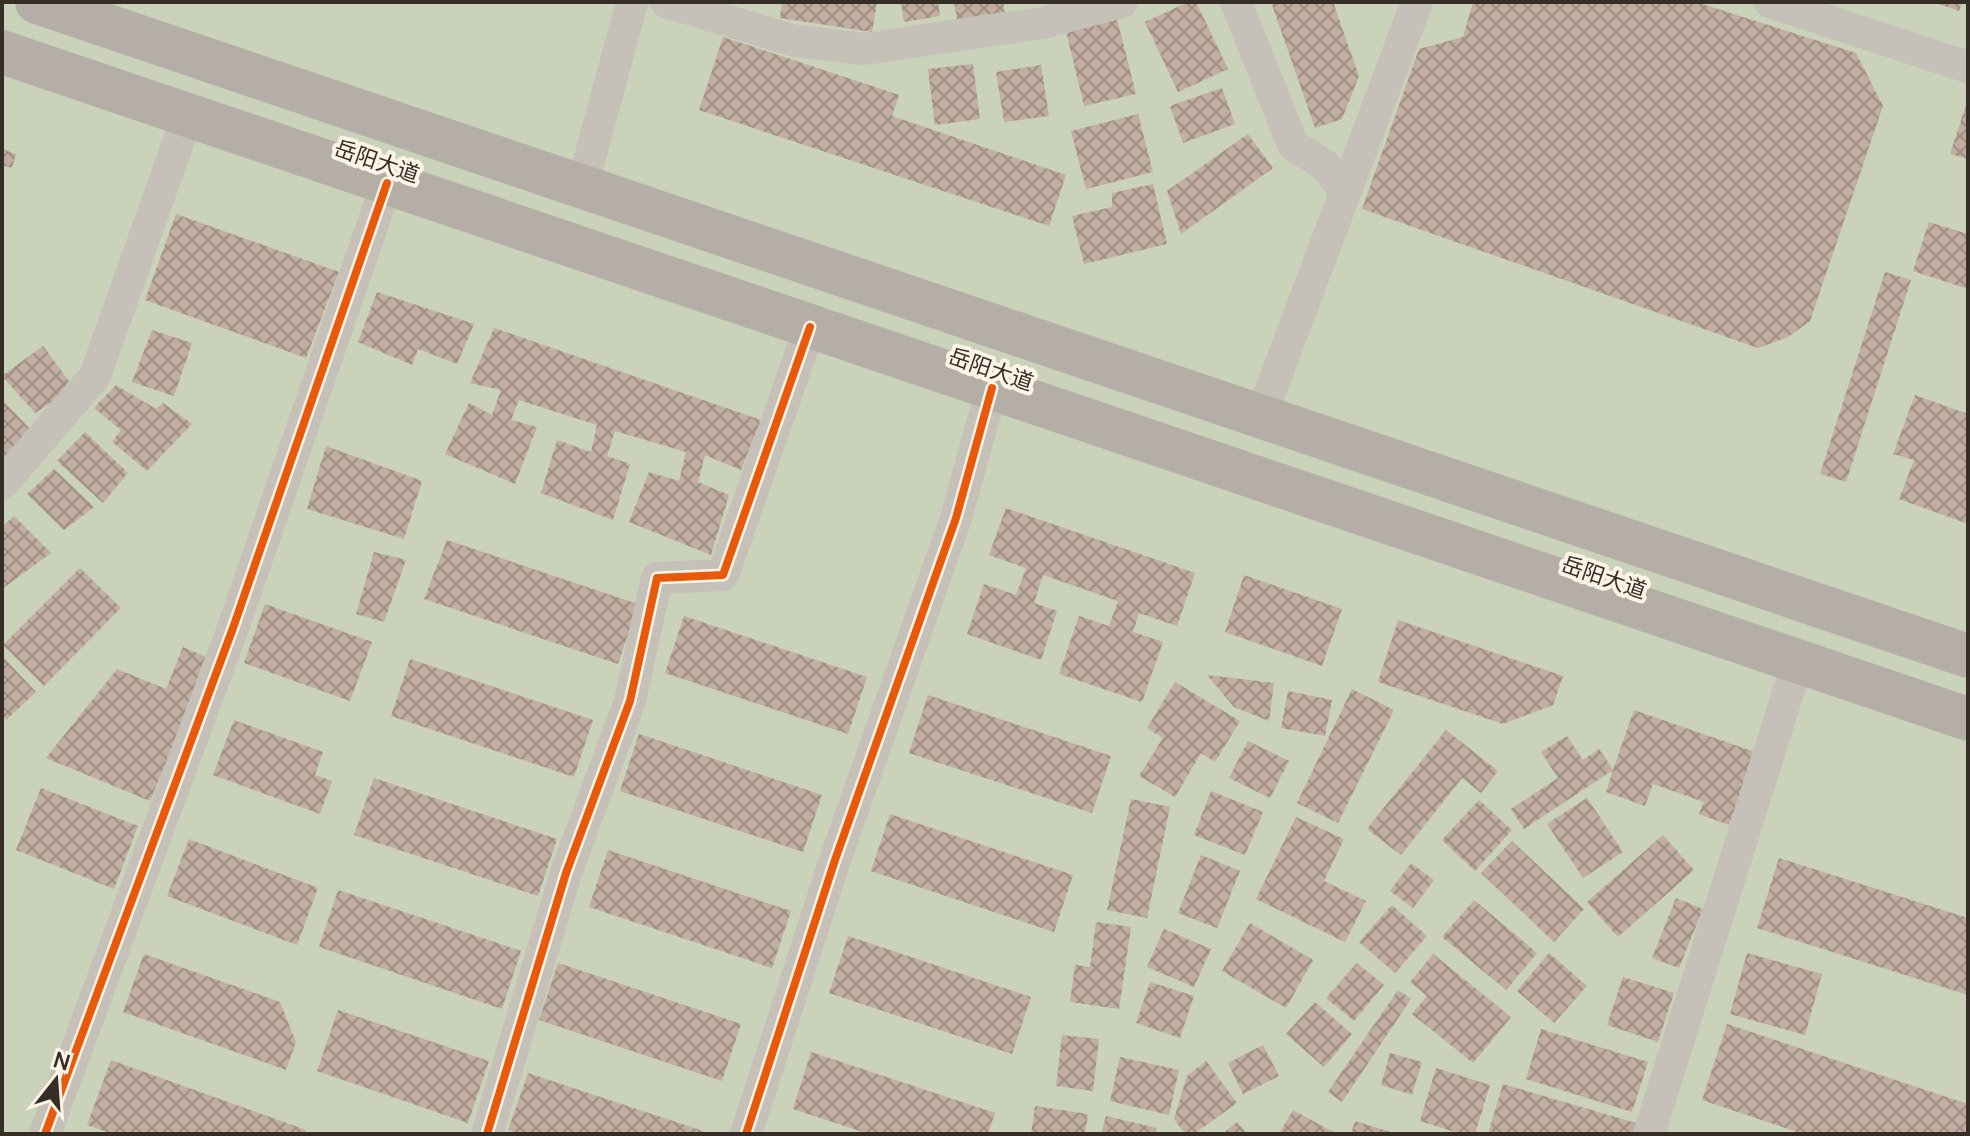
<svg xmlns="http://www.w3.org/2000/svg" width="1970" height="1136" font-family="Manrope,'Noto Sans SC',sans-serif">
  <defs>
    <pattern id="building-cross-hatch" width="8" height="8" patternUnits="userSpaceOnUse" patternTransform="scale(2)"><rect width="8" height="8" fill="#c1aea1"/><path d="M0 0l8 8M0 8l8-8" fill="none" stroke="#9e8e83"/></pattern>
  </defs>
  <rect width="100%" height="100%" fill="#ece8e0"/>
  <path fill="#cad3b9" d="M2 2H1968V1134H2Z"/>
  <path fill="url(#building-cross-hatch)" d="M782 2H877L872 32 780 18Z
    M901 2H938L940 16 904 22Z
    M954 2H1003L1005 12 957 19Z
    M1188 2H1196L1228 69 1178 92 1145 22Z
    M1271 2H1333L1359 76 1342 119 1315 128Z
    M1473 2H1696L1856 53 1883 106 1810 321 1788 337 1758 348 1362 209 1419 49 1463 37Z
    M1933 2H1962L1959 11Z
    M1117 19 1136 94 1084 106 1066 31Z
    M723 37 899 95 892 116 1066 175 1049 226 699 110Z
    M973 64 980 119 935 125 928 69Z
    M1041 65 1049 116 1004 122 996 72Z
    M1222 88 1235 124 1183 143 1170 106Z
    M1968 99V159L1950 154Z
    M1138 114 1153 172 1086 189 1071 131Z
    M1248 134 1273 168 1181 234 1167 191Z
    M2 149 16 154 12 168 2 165Z
    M1153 184 1167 244 1084 264 1072 216 1112 207V193Z
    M176 214 339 272 306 358 145 300Z
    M1929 222 1968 234V289L1913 271Z
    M1885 272 1911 280 1846 482 1820 474Z
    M377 292 474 324 457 364 418 349 412 365 358 342Z
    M494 328 761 420 741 470 705 455 698 482 729 495 711 555 629 522 649 472 679 481 686 452 615 431 607 456 630 464 613 520 541 493 557 440 591 452 597 425 519 400 511 420 537 427 515 484 445 454 469 403 492 415 501 390 470 383Z
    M152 330 192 343 174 396 132 382Z
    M43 346 74 388 35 413 2 376Z
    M116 385 156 409 163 403 192 424 147 471 112 442 121 430 94 408Z
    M1915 395 1968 414V524L1899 499 1914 460 1893 454Z
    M2 400 35 434 2 463Z
    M85 432 128 473 103 503 57 461Z
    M326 446 422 481 404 539 307 509Z
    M54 469 94 507 64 530 27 494Z
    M1006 508 1195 573 1177 626 1139 613 1133 632 1163 642 1142 702 1059 674 1079 616 1109 626 1118 601 1043 575 1034 603 1057 611 1041 660 967 634 984 584 1016 595 1026 568 989 555Z
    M14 516 51 553 2 589V527Z
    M447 540 638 604 618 664 424 599Z
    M374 552 406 560 384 622 356 614Z
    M80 568 121 608 44 686 3 645Z
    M1244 575 1342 609 1322 666 1225 632Z
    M265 604 372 642 350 701 244 663Z
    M684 616 867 677 848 734 665 673Z
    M1398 620 1563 676 1553 705 1503 724 1378 682Z
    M183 647 209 658 150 801 46 758 117 669 166 689Z
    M2 656 36 692 6 720 2 715Z
    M410 659 593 720 574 777 391 716Z
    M1207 675 1274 683 1269 721 1234 707Z
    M1175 682 1240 721 1215 762 1201 753 1175 797 1139 776 1163 738 1147 728Z
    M1352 689 1394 710 1338 823 1297 803Z
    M1288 691 1332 700 1325 736 1281 728Z
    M928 695 1111 756 1092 813 909 753Z
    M1634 710 1755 752 1729 825 1699 814 1704 802 1653 784 1645 806 1606 792 1613 770 1524 829 1511 809 1558 778 1541 752 1567 736 1583 760 1599 749 1613 770Z
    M234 720 323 752 315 775 332 781 320 814 213 775Z
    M1446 730 1498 771 1481 793 1462 778 1401 855 1367 829Z
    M639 734 822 795 803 852 620 791Z
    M1248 741 1289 761 1270 798 1229 778Z
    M374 778 557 839 538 896 354 835Z
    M41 788 138 826 114 889 16 850Z
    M1211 791 1263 812 1245 855 1194 835Z
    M1587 798 1623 852 1583 878 1547 824Z
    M1131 799 1170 807 1147 918 1107 910Z
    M1479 800 1512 830 1475 871 1442 840Z
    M890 814 1073 875 1054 932 871 871Z
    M1296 817 1344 839 1324 881 1366 901 1345 942 1256 899Z
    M1663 835 1694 870 1618 937 1587 902Z
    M189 839 318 888 297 945 167 896Z
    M1512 841 1584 909 1554 942 1481 873Z
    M608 850 791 911 772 968 589 907Z
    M1201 855 1240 871 1217 928 1178 913Z
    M1779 858 1968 918V995L1757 928Z
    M1411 863 1434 880 1413 908 1390 891Z
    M338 890 521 951 502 1009 319 947Z
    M1676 898 1703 909 1679 968 1652 958Z
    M1474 900 1537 953 1506 990 1442 937Z
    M1392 905 1427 936 1395 973 1359 942Z
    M1096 922 1131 927 1119 1009 1070 1002 1075 965 1090 967Z
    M1250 923 1313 960 1286 1008 1222 971Z
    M1164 929 1211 949 1194 987 1147 967Z
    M848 936 1031 997 1012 1054 829 993Z
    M1549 953 1587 986 1554 1023 1517 991Z
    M1747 953 1822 974 1805 1035 1730 1014Z
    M144 954 280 1002 296 1042 286 1070 123 1012Z
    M1433 954 1511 1017 1473 1063 1412 1014 1427 996 1410 982Z
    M558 963 741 1024 722 1081 539 1020Z
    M1357 963 1384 985 1354 1021 1326 998Z
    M1623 977 1674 993 1658 1042 1607 1025Z
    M1150 982 1194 996 1180 1038 1136 1023Z
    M1398 990 1411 999 1342 1102 1328 1092Z
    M1315 1002 1352 1034 1324 1067 1286 1034Z
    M338 1010 489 1061 468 1123 317 1071Z
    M1727 1024 1968 1104V1134H1803L1702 1100Z
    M1541 1029 1648 1062 1632 1112 1526 1079Z
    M1062 1035 1099 1039 1093 1091 1056 1086Z
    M1263 1045 1279 1076 1243 1094 1228 1063Z
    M811 1052 995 1113 988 1134H869L793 1109Z
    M1390 1053 1422 1062 1412 1095 1381 1085Z
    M1120 1057 1179 1070 1169 1115 1110 1101Z
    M111 1060 306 1130 305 1134H113L87 1125Z
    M1206 1061 1237 1103 1194 1134H1185L1174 1119 1187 1076Z
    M1436 1068 1490 1085 1475 1134H1461L1420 1121Z
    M528 1073 709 1133V1134H520L508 1130Z
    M1503 1084 1636 1123 1633 1134H1488Z
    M1035 1106 1088 1114 1085 1134H1031Z
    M1293 1110 1337 1134H1279Z
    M1106 1116 1157 1128 1155 1134H1101Z
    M1355 1121 1394 1133V1134H1351Z
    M1237 1122 1247 1134H1222Z"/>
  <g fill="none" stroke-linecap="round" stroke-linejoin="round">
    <path stroke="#c5c0b8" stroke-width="32" d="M666 2 795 41 864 49 1042 23 1122 2
      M1236 2 1293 145 1326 166 1344 190
      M1770 2 1968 67
      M582 187 632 2
      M1261 416 1417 2
      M2 484 95 376 188 115
      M45 1134 233 628 387 183
      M487 1134 566 873 630 701 657 578 723 575 810 327
      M746 1134 835 860 956 518 992 388
      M1649 1134 1798 661"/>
    <path stroke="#b4aea7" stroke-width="44" d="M37 2 1968 656
      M2 52 1968 719"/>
    <g stroke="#faf3e6" stroke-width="13">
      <path id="cycleway" d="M45 1134 233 628 387 183
        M487 1134 566 873 630 701 657 578 723 575 810 327
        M746 1134 835 860 956 518 992 388"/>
    </g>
    <use href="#cycleway" stroke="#e8590c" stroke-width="8"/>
  </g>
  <g text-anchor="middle" stroke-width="8" stroke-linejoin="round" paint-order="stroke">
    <g font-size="22" fill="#362d27" stroke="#faf3e6">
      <text transform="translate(377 161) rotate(19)" y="8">岳阳大道</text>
      <text transform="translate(991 369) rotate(19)" y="8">岳阳大道</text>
      <text transform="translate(1604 577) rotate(19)" y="8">岳阳大道</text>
    </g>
  </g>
  <rect width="1970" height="1136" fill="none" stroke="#362d27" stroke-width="8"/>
  <g transform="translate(56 1080) rotate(17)" stroke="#faf3e6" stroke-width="6" paint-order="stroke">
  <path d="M0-6L14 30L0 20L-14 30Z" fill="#362d27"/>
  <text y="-12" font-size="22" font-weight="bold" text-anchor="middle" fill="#362d27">N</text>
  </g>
</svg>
